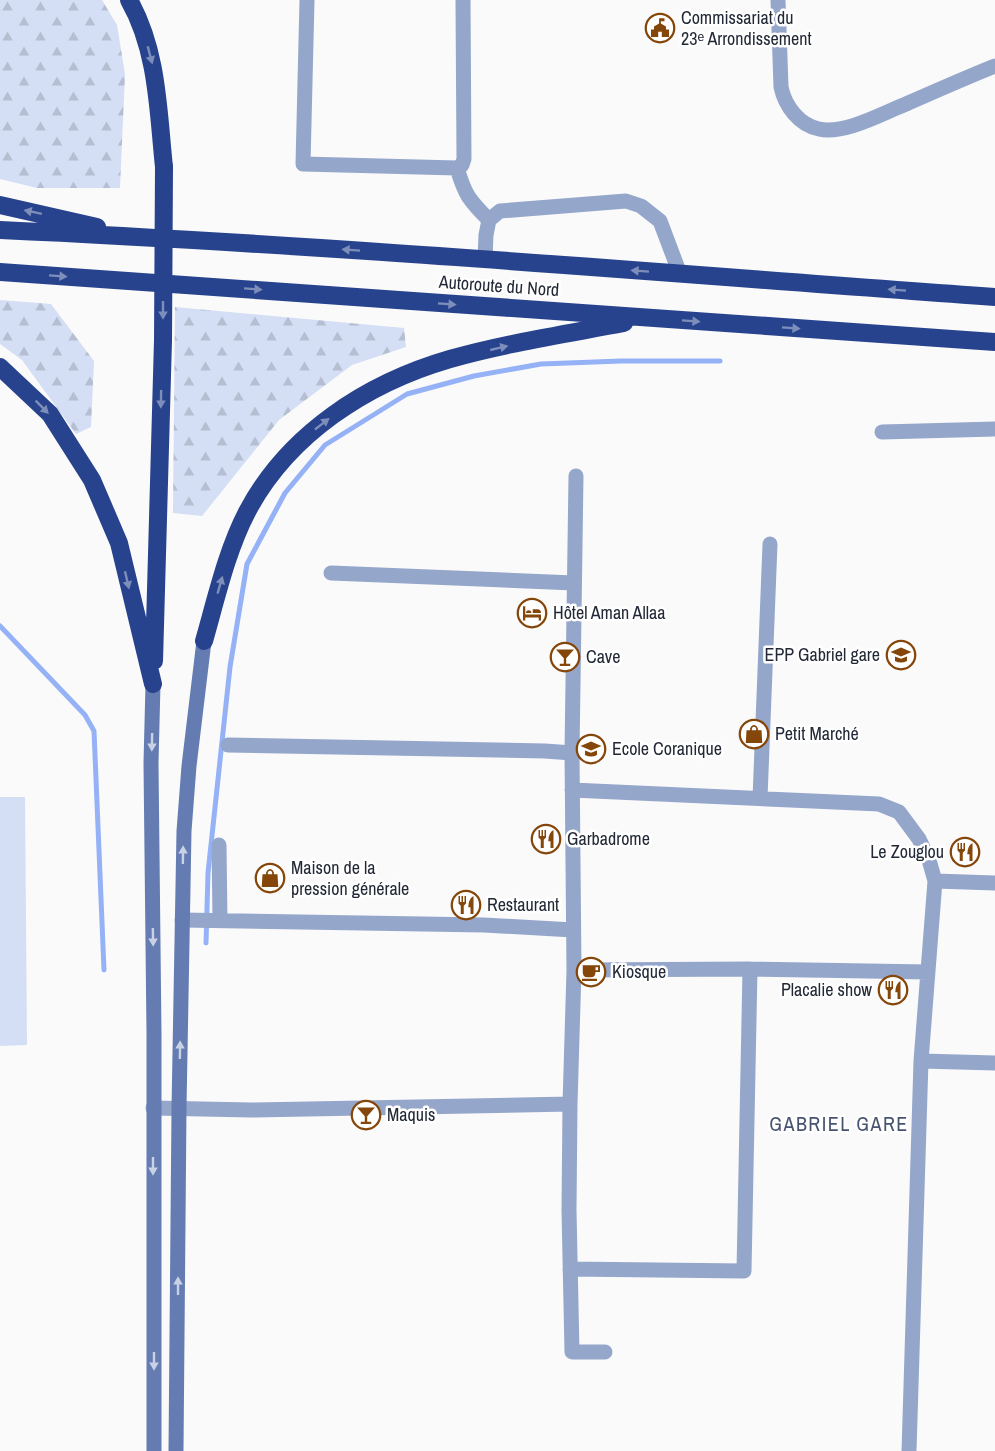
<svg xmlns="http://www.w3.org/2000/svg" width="995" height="1451" font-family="'Archivo Narrow',sans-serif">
  <defs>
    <pattern id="forest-firs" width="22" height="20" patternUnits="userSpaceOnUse" patternTransform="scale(1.5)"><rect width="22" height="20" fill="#d4def4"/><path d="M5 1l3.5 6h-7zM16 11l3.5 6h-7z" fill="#b6bed2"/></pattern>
  </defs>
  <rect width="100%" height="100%" fill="#fafafa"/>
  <path fill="url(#forest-firs)" d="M0 0H102L117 25 125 74 120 188H37L0 179Z
    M0 300 51 304 94 361 91 427 76 434 22 360 0 344Z
    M175 307 404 328 406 347 352 365 279 420 202 516 173 513Z"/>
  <path fill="#d4def4" d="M0 797H25L27 1045 0 1046Z"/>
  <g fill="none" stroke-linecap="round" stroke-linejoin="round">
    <path stroke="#95b2f6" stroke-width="5" d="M0 626 85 715 94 731 104 970
      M206 943 208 873 230 667 247 564 285 493 325 445 407 394 474 376 541 364 621 361H720"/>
    <path stroke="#95a6cb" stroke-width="15" d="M307 0 303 164 457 168 462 165 464 159 463 0
      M778 0 781 87C785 106 799 125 819 129 844 135 883 113 906 104 936 91 965 78 995 66
      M457 168C465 195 469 200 489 220
      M485 259 486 235 489 220 500 211 626 201 641 206 660 221 680 274
      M882 432 995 429
      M576 476 572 753 574 970 570 1104 569 1210 572 1352H605
      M331 573 574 583
      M228 745 545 751 572 753
      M572 790 879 804 899 812 919 839 929 860 935 881 921 1061 909 1451
      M760 798 770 544
      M219 845 220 920
      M935 881 995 883
      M182 920 484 925 573 930
      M574 970 750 969 928 972
      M921 1061 995 1063
      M153 1108 251 1110 570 1104
      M570 1269 744 1271 750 969"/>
    <path stroke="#657cb2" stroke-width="15" d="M153 684 151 763 154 1034V1451
      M176 1451 179 1108 184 831 189 766 204 641"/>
    <path stroke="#28438e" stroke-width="18" d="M129 0C158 51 158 111 164 167
      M0 205 97 227
      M0 230C332 245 663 273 995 297
      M0 272 995 342
      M0 367 50 414 92 480 119 543 153 684
      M204 641C216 599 227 550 247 512 288 434 367 383 450 359 507 343 566 334 624 323
      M154 661 163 340"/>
    <path stroke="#28438e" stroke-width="18" d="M163 340 164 167"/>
  </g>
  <defs><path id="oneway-solid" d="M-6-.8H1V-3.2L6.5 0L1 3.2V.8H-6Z" transform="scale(1.5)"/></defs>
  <g fill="#7e8ebb">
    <use href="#oneway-solid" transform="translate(150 55) rotate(75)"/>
    <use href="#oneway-solid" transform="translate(33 212) rotate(-168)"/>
    <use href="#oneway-solid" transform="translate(351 250) rotate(-176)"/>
    <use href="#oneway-solid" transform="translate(640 271) rotate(-176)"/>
    <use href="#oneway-solid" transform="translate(58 276) rotate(4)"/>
    <use href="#oneway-solid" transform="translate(253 289) rotate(4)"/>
    <use href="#oneway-solid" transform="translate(897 290) rotate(-176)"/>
    <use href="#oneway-solid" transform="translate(447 304) rotate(4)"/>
    <use href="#oneway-solid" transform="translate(163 310) rotate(90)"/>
    <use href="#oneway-solid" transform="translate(691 321) rotate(4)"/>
    <use href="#oneway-solid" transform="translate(791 328) rotate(4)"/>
    <use href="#oneway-solid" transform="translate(499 348) rotate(-13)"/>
    <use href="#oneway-solid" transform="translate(161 399) rotate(91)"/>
    <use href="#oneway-solid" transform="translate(42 407) rotate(45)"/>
    <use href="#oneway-solid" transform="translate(322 424) rotate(-38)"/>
    <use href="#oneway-solid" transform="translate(127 580) rotate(77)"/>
    <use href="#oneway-solid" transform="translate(220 585) rotate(-74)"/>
  </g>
  <g fill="#c9d1e4">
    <use href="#oneway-solid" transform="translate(152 742) rotate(91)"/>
    <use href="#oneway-solid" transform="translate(183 855) rotate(-89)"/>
    <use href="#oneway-solid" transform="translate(153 937) rotate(89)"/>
    <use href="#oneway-solid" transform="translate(180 1050) rotate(-89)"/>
    <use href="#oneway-solid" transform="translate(153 1166) rotate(90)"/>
    <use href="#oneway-solid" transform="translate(178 1286) rotate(-90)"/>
    <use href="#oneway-solid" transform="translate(154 1361) rotate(90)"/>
  </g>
  <defs>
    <g id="civic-ring" transform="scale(1.5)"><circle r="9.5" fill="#fff" stroke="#85460a" stroke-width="1.5"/><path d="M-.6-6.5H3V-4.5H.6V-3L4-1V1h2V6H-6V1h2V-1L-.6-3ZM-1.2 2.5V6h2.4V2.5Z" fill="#85460a"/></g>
    <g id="hotel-ring" transform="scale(1.5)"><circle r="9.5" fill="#fff" stroke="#85460a" stroke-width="1.5"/><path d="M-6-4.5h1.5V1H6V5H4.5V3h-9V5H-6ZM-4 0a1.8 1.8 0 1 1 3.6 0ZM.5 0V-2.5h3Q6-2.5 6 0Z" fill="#85460a"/></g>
    <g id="school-ring" transform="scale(1.5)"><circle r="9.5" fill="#fff" stroke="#85460a" stroke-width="1.5"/><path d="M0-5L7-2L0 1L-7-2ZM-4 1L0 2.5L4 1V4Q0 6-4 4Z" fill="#85460a"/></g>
    <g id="bar-ring" transform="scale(1.5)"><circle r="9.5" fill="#fff" stroke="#85460a" stroke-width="1.5"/><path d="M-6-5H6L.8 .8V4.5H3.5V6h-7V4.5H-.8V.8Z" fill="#85460a"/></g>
    <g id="shop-ring" transform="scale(1.5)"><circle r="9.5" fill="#fff" stroke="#85460a" stroke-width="1.5"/><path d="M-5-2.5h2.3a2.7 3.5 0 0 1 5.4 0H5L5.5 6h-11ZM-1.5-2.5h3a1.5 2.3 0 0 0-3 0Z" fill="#85460a"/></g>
    <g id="restaurant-ring" transform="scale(1.5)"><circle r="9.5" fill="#fff" stroke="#85460a" stroke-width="1.5"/><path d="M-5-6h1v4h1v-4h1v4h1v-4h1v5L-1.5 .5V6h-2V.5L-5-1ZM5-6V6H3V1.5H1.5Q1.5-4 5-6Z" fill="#85460a"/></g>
    <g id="cafe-ring" transform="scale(1.5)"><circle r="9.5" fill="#fff" stroke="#85460a" stroke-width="1.5"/><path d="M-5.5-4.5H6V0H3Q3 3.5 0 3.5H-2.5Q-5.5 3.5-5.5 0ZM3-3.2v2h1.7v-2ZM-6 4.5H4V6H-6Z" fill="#85460a"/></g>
  </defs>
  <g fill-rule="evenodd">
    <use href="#civic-ring" x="660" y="28"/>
    <use href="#hotel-ring" x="532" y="613"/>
    <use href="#school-ring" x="901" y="655"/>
    <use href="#bar-ring" x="565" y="657"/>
    <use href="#shop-ring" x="754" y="734"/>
    <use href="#school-ring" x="591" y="749"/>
    <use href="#restaurant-ring" x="546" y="839"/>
    <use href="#restaurant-ring" x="965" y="852"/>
    <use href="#shop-ring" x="270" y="878"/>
    <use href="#restaurant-ring" x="466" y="905"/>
    <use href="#cafe-ring" x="591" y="972"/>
    <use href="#restaurant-ring" x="893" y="990"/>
    <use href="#bar-ring" x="366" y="1115"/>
  </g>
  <g text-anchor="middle" stroke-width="5" stroke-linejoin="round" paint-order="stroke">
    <g font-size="18" fill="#222835" stroke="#fff" text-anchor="start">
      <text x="681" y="24">Commissariat du<tspan x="681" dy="21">23ᵉ Arrondissement</tspan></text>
      <text x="553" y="619">Hôtel Aman Allaa</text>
      <text x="880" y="661" text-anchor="end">EPP Gabriel gare</text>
      <text x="586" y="663">Cave</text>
      <text x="775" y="740">Petit Marché</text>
      <text x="612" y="755">Ecole Coranique</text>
      <text x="567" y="845">Garbadrome</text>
      <text x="944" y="858" text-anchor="end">Le Zouglou</text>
      <text x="291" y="874">Maison de la<tspan x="291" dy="21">pression générale</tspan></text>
      <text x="487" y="911">Restaurant</text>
      <text x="612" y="978">Kiosque</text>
      <text x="872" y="996" text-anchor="end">Placalie show</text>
      <text x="387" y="1121">Maquis</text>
    </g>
    <g font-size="18" fill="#222835" stroke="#fff">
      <text transform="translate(499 286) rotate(4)" y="6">Autoroute du Nord</text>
    </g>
    <g font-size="20" letter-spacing="1.5" fill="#475470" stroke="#fff">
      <text x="839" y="1131">GABRIEL GARE</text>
    </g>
  </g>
</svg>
